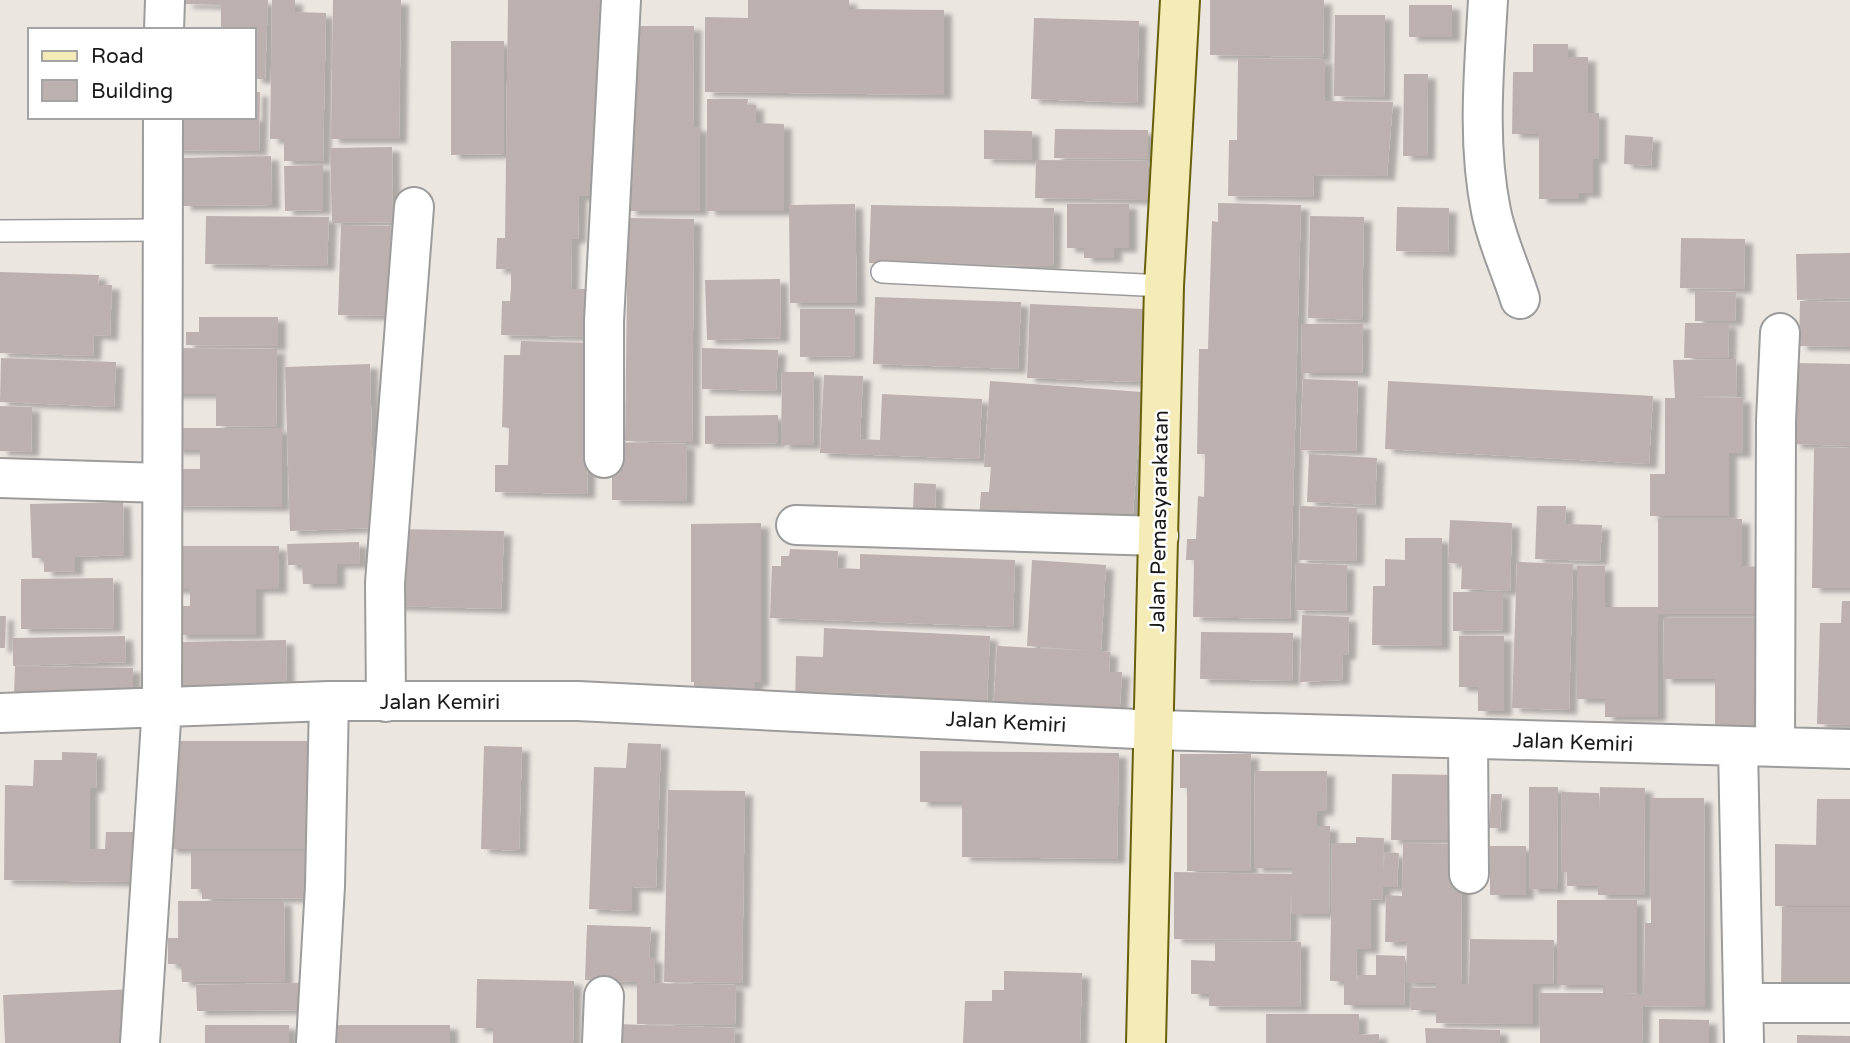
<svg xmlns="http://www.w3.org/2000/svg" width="1850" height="1043" font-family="'Varela Round',sans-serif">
  <defs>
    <filter id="shadow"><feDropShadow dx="8" dy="4.5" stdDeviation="2" flood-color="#0004"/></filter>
  </defs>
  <rect width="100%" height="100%" fill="#ece6e1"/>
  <path fill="#bcb1ae" filter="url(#shadow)" d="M185 0H268L265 79H254V30H221V5L185 4Z
    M272 0H295V12L326 13 323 161H284V139H270Z
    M333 0H401L399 139H331Z
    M508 0H600L597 196H579L578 239H572L571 289H594L593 337 501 335 502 301H510L511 288V269H496L497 238H505Z
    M748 0H849V9L944 10V95L705 92V17L748 18Z
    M1210 0H1324L1323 57 1210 55Z
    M1409 5H1452V37H1409Z
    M1335 15H1385L1384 97 1334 96Z
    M1034 18 1139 21 1137 103 1031 99Z
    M634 26H694L693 127H700V211H628Z
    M451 41H504V154L451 155Z
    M1533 44H1568V57H1588V113H1599V159H1593V193H1579V199H1539V134H1512L1513 72H1533Z
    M1238 58 1325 59V101L1393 102 1387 176 1314 175 1313 197 1228 196 1229 140H1237Z
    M1404 74H1428L1427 156H1403Z
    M254 92H260L259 151 168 150V117H254Z
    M707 99H748L747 105H756V123L784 124V211H707Z
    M1055 129 1148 130V159L1054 158Z
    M984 130 1032 131V160L984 159Z
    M1625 135 1653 137 1651 166 1624 164Z
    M392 147 393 222 332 223 330 148Z
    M271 156 272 205 183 206 182 158Z
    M1036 160 1148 161V200L1035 198Z
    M323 165V210L285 211 284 166Z
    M1218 203 1301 205 1290 619 1193 617 1194 560H1186L1187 539H1196L1198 496 1204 497 1205 454H1197L1199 349H1208L1212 221 1218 222Z
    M855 204 857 303H790L789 205Z
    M1067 204H1129V248H1114V258H1084V248H1067Z
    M871 205 1054 208 1053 266 869 263Z
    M1397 207 1449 208 1448 252 1396 251Z
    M206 216 329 217 327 266 205 264Z
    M1310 216 1364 217 1362 320 1308 318Z
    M628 218 694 219 692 442 625 441Z
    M341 225 391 226 389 316 338 315Z
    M1681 238 1745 239 1744 289 1680 288Z
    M1850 253V298L1797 300 1796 254Z
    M0 272 99 275 98 285H112L110 336 94 335 93 356 0 353Z
    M780 279 781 338 707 340 705 280Z
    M1695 291 1736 292 1735 321H1695Z
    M875 297 1021 302 1018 369 873 364Z
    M1800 301 1850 302V347L1799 346Z
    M1030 304 1144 309 1140 382 1027 378Z
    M800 309H855V356L800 357Z
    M199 317H278V346L186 345V332H199Z
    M1685 323H1729L1728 358H1684Z
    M1302 324H1363L1362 373H1301Z
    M521 341 590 343 587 494 495 492V465H508L509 428 502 427 504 355H520Z
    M172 348 277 349 276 427 216 426V394H172Z
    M702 348 778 350 776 391 702 389Z
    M1 358 116 362 114 407 0 402Z
    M1736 359 1737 396 1690 397 1743 398V453H1729V516H1650V474H1665V398H1675L1673 360Z
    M1796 363 1850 364V446L1793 444Z
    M370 364 374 528 290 531 285 367Z
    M782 372H814L813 445H781Z
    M824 375 863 376 860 439 880 440 882 394 982 399 979 459 820 453Z
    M1303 379 1358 381 1356 451 1300 450Z
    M990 381 1142 392 1132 527 979 517 981 492H989L991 467H984Z
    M1388 381 1653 396 1649 464 1385 449Z
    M0 406 32 407 31 452 0 451Z
    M778 415V443L705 444V416Z
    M175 428H282V507L173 506V469H200V450H174Z
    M612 442 687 444 686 501 612 500Z
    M1814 447 1850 448V588H1812Z
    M1309 454 1377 458 1375 505 1307 502Z
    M914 483 936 484 935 509 913 508Z
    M123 502 124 555 75 557V571L44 572V558H32L30 504Z
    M1300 506 1357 508 1356 561 1299 560Z
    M1537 506H1566L1565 524 1602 525 1600 561 1535 559Z
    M1658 519H1742V566L1761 567V614H1658V717H1605V699H1577V566H1605V607H1658Z
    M1450 520 1512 523 1510 591 1461 589 1462 564 1448 563Z
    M761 523V682H755V696H694V682H691V524Z
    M394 529 504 531 501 609 392 606Z
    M1405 538H1442V646L1372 645 1373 586H1385V559L1405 560Z
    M359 542 360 564H337V584H303L302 565H288L287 544Z
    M171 546H279V589H256V635H178V606H190V589H171Z
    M790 549 838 551 837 568 860 569V554L1015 560 1013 627 770 618 772 566H781V556H789Z
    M1032 560 1106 565 1101 651 1110 652 1109 672H1122L1119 722 993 716 997 646 1094 651 1027 646Z
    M1517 562 1573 564 1569 710 1512 708Z
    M1296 563 1347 565 1346 611 1295 610Z
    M113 578 114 628 21 629V579Z
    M1453 592H1503V630L1453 631Z
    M1842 601H1850V725L1817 724 1820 623H1841Z
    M1302 615 1349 617 1348 655H1343L1342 680 1300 682Z
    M0 616H6L5 648H0Z
    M1664 618H1766V727L1715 726V679H1663Z
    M824 628 990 636 987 701 948 700 947 706 904 705 905 695 822 692V704H795L796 656 823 657Z
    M1201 632 1293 633 1292 681 1200 679Z
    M125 636 126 662 13 666V638Z
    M1459 636H1504V711H1478V687H1459Z
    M286 640 287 687 182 689V642Z
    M15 666 133 668V698L14 696Z
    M167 741H307V849H168Z
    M628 743 661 744 656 888 632 887V911L589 909 594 767 626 768Z
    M484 746 522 747 519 851 481 849Z
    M920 751 1119 753 1117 859 962 857V802H920Z
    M62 752 97 753 96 788H90V849H105L106 832H135L134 882 4 880 5 785 33 786 34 760H62Z
    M1180 754H1251L1250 871H1187V788H1180Z
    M1255 771H1327L1326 811H1317V826H1330L1329 914H1292L1291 890 1290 940 1174 939V872L1292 874V868H1254Z
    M1392 774 1461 775V840H1391Z
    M1529 787H1558L1557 889H1529Z
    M1600 787 1645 788 1644 895H1598V886H1567V872H1561L1562 792 1599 793V818Z
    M668 790 745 791 742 983 664 982Z
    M1491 794H1502L1500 828H1489Z
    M1651 798H1704L1705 1007 1643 1006 1642 1043H1540V993H1603V985H1557V900H1637V993L1622 994H1644L1645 923H1651Z
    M1817 799H1850V906H1775V844L1816 845Z
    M1356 837 1384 838 1383 873 1385 852 1399 853 1397 887H1383V900L1371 899V949H1357L1356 982 1358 975H1376V955L1405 956 1404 1005H1344V981H1330L1332 843H1356Z
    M1403 843 1462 844 1461 984H1469L1470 939 1554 940 1553 984H1533V1024L1436 1023V1010H1411V988H1436V983H1406L1407 942H1385L1386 895 1402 896Z
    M1490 846H1526V895H1490Z
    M191 851H305V898L202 899V889H191Z
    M178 901H284L285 982H182L181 964H168V938H178Z
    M1782 907H1850V993H1781Z
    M587 925 651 927 649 958H655L654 983 736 985 735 1025 637 1024V982L585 980Z
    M1215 941 1301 942 1300 1007 1209 1006V994H1191V960L1215 961Z
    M1004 971 1082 973 1080 1043H963L965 1001H992V990H1004Z
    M477 979 574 981 573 1043H493V1028H476Z
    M299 983V1010L197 1011 196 985Z
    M135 989 137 1018H122L123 1043H5L3 995Z
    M1266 1014H1359V1035L1379 1034V1043H1266Z
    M1659 1019 1709 1020V1043H1659Z
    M616 1024 735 1028 734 1043H616Z
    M205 1025H289V1043H205Z
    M332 1025H450V1043H332Z
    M1425 1028 1500 1030V1043H1426Z
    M1797 1035 1850 1036V1043H1797Z"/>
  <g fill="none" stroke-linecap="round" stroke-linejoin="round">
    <g stroke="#9c9c9c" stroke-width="24">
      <path id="lane" d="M0 231 162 230
        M882 272 1164 286"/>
    </g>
    <g stroke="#9c9c9c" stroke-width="42">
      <path id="street" d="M1488 0C1484 70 1477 142 1491 211 1497 241 1511 270 1520 299
        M164 30 165 0
        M604 458V321L621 0
        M0 478 162 483
        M796 525 1159 536
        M386 702 385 583 414 207
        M0 713 329 701H578L1156 730 1850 749
        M1468 739 1469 874
        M1738 747 1744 1043
        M1775 747 1776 421 1780 333
        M1744 1003H1850
        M140 1043 162 706 163 117
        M316 1043 325 886 329 701
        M602 1043 604 996"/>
    </g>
    <g stroke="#68600c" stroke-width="42">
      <path id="secondary" d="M1146 1043 1164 286 1180 0"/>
    </g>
    <use href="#lane" stroke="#fff" stroke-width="21"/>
    <use href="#street" stroke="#fff" stroke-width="38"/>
    <use href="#secondary" stroke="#f4ebb7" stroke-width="38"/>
  </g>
  <g text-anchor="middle" stroke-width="5" stroke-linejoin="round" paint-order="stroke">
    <g font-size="21" fill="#1b1b1b" stroke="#fff">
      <text transform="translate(1159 521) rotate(-89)" y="7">Jalan Pemasyarakatan</text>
      <text x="440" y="709">Jalan Kemiri</text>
      <text transform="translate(1006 722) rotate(3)" y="7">Jalan Kemiri</text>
      <text transform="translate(1573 742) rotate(2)" y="7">Jalan Kemiri</text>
    </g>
  </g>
  <rect x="28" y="28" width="228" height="91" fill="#ffffff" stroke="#a4a4a4" stroke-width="2"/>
  <rect x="42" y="51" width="35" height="10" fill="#f4ebb7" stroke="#a4a4a4" stroke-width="2"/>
  <text x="91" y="63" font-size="21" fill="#1b1b1b">Road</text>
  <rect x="42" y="80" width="35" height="21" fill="#bcb1ae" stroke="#a4a4a4" stroke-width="2"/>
  <text x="91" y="98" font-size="21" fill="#1b1b1b">Building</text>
</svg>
